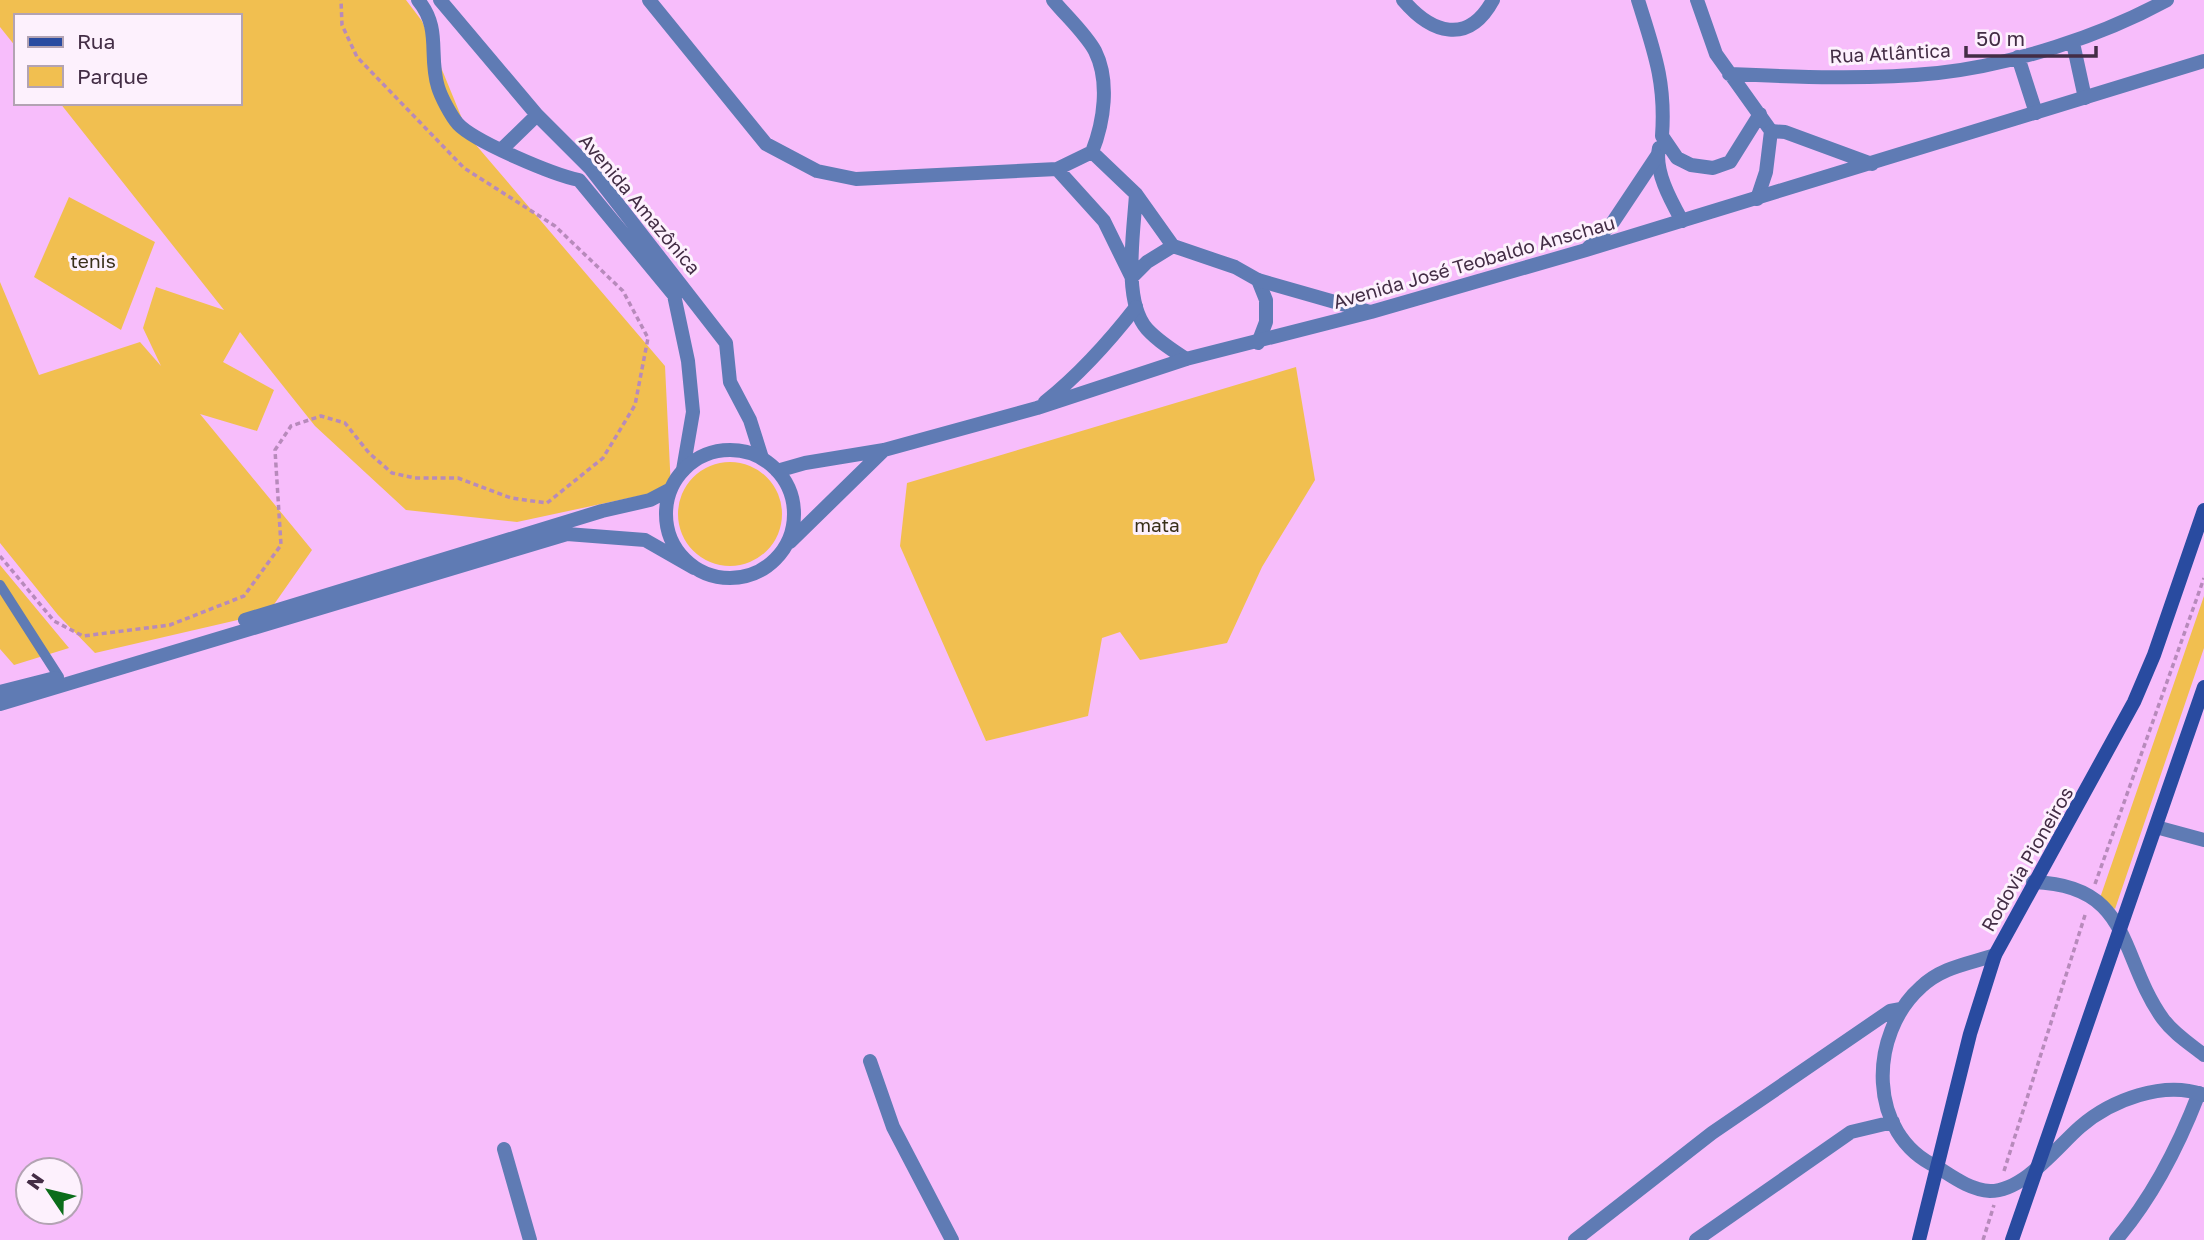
<svg xmlns="http://www.w3.org/2000/svg" width="2204" height="1240" font-family="'Golos Text',sans-serif">
  <rect width="100%" height="100%" fill="#f7bdfb"/>
  <path fill="#f1bf50" d="M0 0H406L422 21 470 138 665 366 671 489 517 522 406 510 315 426 240 332 223 362 274 390 257 431 200 414 312 550 268 613 95 653 58 615 0 543V282L39 375 140 342 161 366 143 328 156 287 224 310 60 103H240V16H16V47L0 27Z
    M69 197 155 242 121 330 34 277Z
    M1296 367 1315 480 1262 567 1227 643 1140 660 1120 632 1102 638 1088 716 986 741 900 546 907 483Z
    M678 514a52 52 0 1 1 104 0a52 52 0 1 1-104 0Z
    M0 565 69 648 14 665 0 649Z
    M2204 596V648L2115 909 2100 898Z"/>
  <g fill="none" stroke-linecap="round" stroke-linejoin="round">
    <path stroke="#b78abb" stroke-width="3.5" stroke-dasharray="5 3.5" stroke-linecap="butt" d="M0 556 54 621 83 636 170 625 244 596 281 545 275 450 291 426 321 416 345 423 369 453 392 473 415 478H458L511 498 547 503 603 458 635 405 648 338 623 291 555 226 464 168 357 57 342 25 341 0
      M2095 884 2204 578
      M2004 1171 2086 912
      M1983 1240 1994 1205"/>
    <path stroke="#5f7bb4" stroke-width="10" d="M0 585 59 677"/>
    <path stroke="#5f7bb4" stroke-width="14" d="M418 0C442 29 428 55 438 87 441 97 451 116 458 124 475 142 554 175 579 180L674 295 688 361 693 412 683 470
      M440 0 537 115 590 168 726 343 730 382 750 420 762 458
      M649 0 766 144 817 171 856 179 1057 169 1092 152
      M1053 0C1066 16 1085 33 1095 51 1110 81 1104 122 1092 152
      M1403 0C1431 33 1468 46 1493 0
      M1638 0C1654 51 1666 82 1662 136L1677 158 1691 165 1713 168 1730 162 1760 114
      M1697 0 1716 54 1771 131 1766 172 1757 199
      M2073 43 2085 98
      M2018 57 2036 113
      M1729 74C1798 77 1869 80 1938 73 2012 65 2101 36 2167 0
      M1659 148C1654 171 1671 201 1682 221
      M502 149 537 115
      M1092 152 1136 194 1173 246 1235 267 1258 280 1266 300V322L1258 343
      M1057 169 1104 221 1131 276
      M1136 194C1134 230 1122 301 1147 329 1158 341 1172 350 1186 359
      M1132 277 1147 262 1173 246
      M2156 827 2204 840
      M870 1061 893 1127 952 1240
      M504 1149 530 1240
      M1937 1167C1867 1135 1868 1034 1921 987 1942 967 1968 964 1995 955
      M1575 1240 1712 1133 1890 1011 1901 1009
      M1696 1240 1851 1132 1893 1122
      M2116 1240C2152 1198 2179 1145 2199 1093"/>
    <path stroke="#5f7bb4" stroke-width="14" d="M1771 131 1785 132 1872 164
      M1587 249 1613 222 1657 156
      M1258 280 1370 312
      M1045 402C1080 374 1108 343 1136 307
      M666 514a64 64 0 1 1 128 0a64 64 0 1 1-128 0Z
      M777 471 805 463 884 450 1037 408 1186 359 1371 312 1586 250 2204 61
      M790 542 884 450
      M245 620 602 511 650 500 671 489
      M0 692 55 678
      M0 704 567 534 645 540 694 568
      M2033 882C2133 885 2118 956 2163 1019 2174 1034 2190 1044 2204 1055
      M1937 1167C1953 1177 1970 1190 1990 1191 2024 1191 2057 1147 2080 1127 2111 1100 2164 1080 2204 1095"/>
    <path stroke="#294ba0" stroke-width="14" d="M1919 1240 1970 1034 1995 955 2134 702 2154 655 2204 510
      M2012 1240 2204 687"/>
  </g>
  <g text-anchor="middle" stroke-width="6" stroke-linejoin="round" paint-order="stroke">
    <g font-size="19" fill="#432d45" stroke="#fdf1fd">
      <text transform="translate(1890 53) rotate(-3)" y="7">Rua Atlântica</text>
      <text transform="translate(640 204) rotate(50)" y="7">Avenida Amazônica</text>
      <text transform="translate(1474 262) rotate(-16)" y="7">Avenida José Teobaldo Anschau</text>
      <text transform="translate(2027 859) rotate(-60)" y="7">Rodovia Pioneiros</text>
    </g>
    <g font-size="19" fill="#392f1a" stroke="#fdf1fd">
      <text x="93" y="268">tenis</text>
      <text x="1157" y="532">mata</text>
    </g>
  </g>
  <rect x="14" y="14" width="228" height="91" fill="#fdf1fd" stroke="#b3a3b3" stroke-width="2"/>
  <rect x="28" y="37" width="35" height="10" fill="#294ba0" stroke="#b3a3b3" stroke-width="2"/>
  <text x="77" y="49" font-size="21" fill="#432d45">Rua</text>
  <rect x="28" y="66" width="35" height="21" fill="#f1bf50" stroke="#b3a3b3" stroke-width="2"/>
  <text x="77" y="84" font-size="21" fill="#432d45">Parque</text>
  <g transform="translate(49 1191) rotate(305)"><circle r="33" fill="#fdf1fd" stroke="#b3a3b3" stroke-width="2"/>
  <path d="M0-5L12 26L0 18L-12 26Z" fill="#0b6d1a"/>
  <text y="-10" font-size="19" font-weight="bold" text-anchor="middle" fill="#432d45">N</text>
  </g>
  <path d="M1966 46v10h130v-10" fill="none" stroke="#432d45" stroke-width="3.5"/>
  <text x="1976" y="46" font-size="21" fill="#432d45" stroke="#fdf1fd" stroke-width="5" paint-order="stroke">50 m</text>
</svg>
